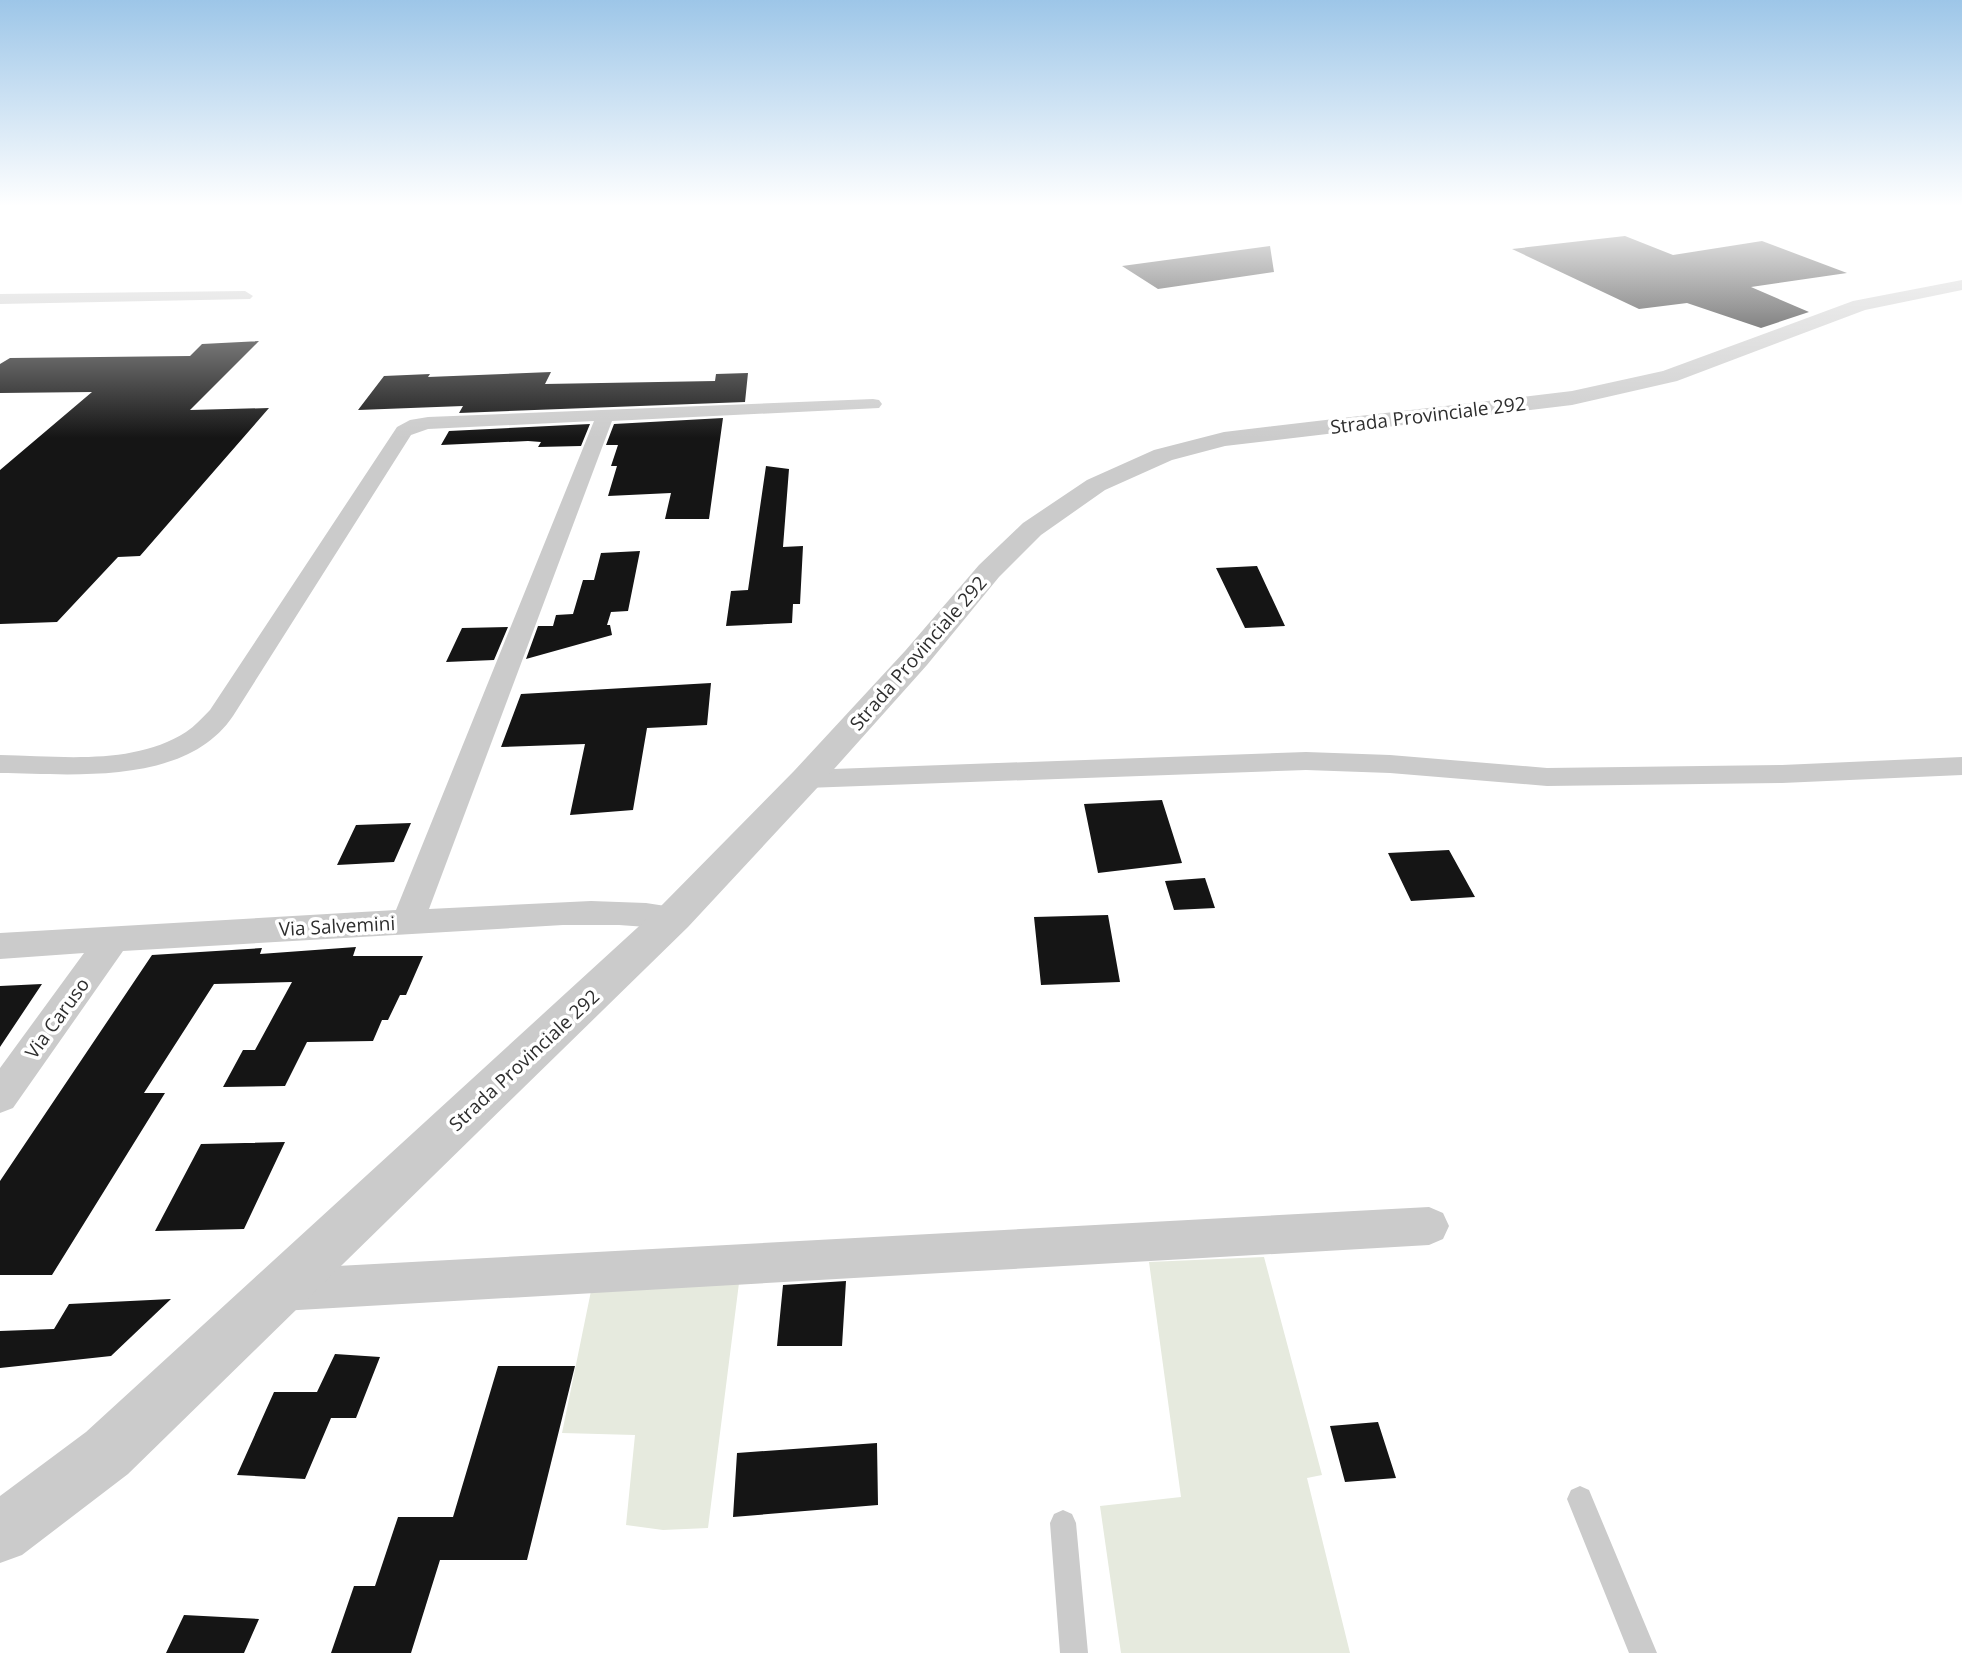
<svg xmlns="http://www.w3.org/2000/svg" width="1962" height="1653" font-family="'Open Sans',sans-serif">
  <rect width="100%" height="100%" fill="#fff"/>
  <path fill="#e6eade" d="M1264 1257 1322 1475 1307 1478 1350 1653H1121L1100 1506 1181 1497 1149 1262Z
    M739 1283 708 1528 663 1530 626 1525 635 1435 562 1433 591 1291Z"/>
  <path fill="#151515" d="M1625 236 1673 255 1762 241 1847 273 1751 287 1809 312 1761 328 1687 303 1639 309 1512 249Z
    M1270 246 1274 272 1158 289 1122 266Z
    M259 341 190 410 269 408 140 556 118 557 57 622 0 624V470L92 392 0 393V364L10 358 190 356 202 344Z
    M551 372 545 384 715 381 716 374 748 373 745 402 459 413 463 406 358 410 384 376 430 374 428 377Z
    M723 418 709 519H665L671 493 608 496 617 466H611L618 445H606L614 424Z
    M590 424 581 446 538 447 541 442 528 441 441 445 449 431Z
    M766 466 789 469 783 547 803 546 800 604H793L792 623 726 626 731 591 748 590Z
    M640 551 628 611 611 612 607 625H610L612 635 526 659 538 626H553L556 615 573 614 583 580H594L601 553Z
    M1257 566 1285 626 1245 628 1216 568Z
    M508 627 494 660 446 662 462 628Z
    M711 683 707 725 647 728 633 810 570 815 585 744 501 747 521 694Z
    M1162 800 1182 863 1098 873 1084 804Z
    M411 823 394 862 337 865 356 825Z
    M1449 850 1475 897 1411 901 1388 853Z
    M1205 878 1215 908 1174 910 1165 881Z
    M1108 915 1120 982 1041 985 1034 917Z
    M356 947 353 956H423L406 995H400L388 1020H382L373 1041 307 1042 285 1086 223 1087 243 1050H255L292 982 214 984 144 1093H165L52 1275H0V1181L152 955 262 948 260 954Z
    M42 984 0 1047V986Z
    M285 1142 244 1229 155 1231 201 1144Z
    M846 1281 842 1346H777L783 1285Z
    M171 1299 111 1356 0 1368V1331L54 1329 69 1304Z
    M335 1354 380 1357 356 1418H331L305 1479 237 1475 274 1392H317Z
    M498 1366H575L527 1560H440L411 1653H331L354 1586H375L398 1517H453Z
    M1378 1422 1396 1478 1345 1482 1330 1426Z
    M877 1443 878 1505 733 1517 737 1453Z
    M184 1615 259 1619 244 1653H166Z"/>
  <g fill="none" stroke-linecap="round" stroke-linejoin="round">
    <path fill="#cbcbcb" fill-rule="evenodd" d="M1580 1486 1589 1490 1657 1653H1629L1567 1499 1571 1490Z
      M1063 1510 1072 1514 1076 1523 1088 1653H1060L1050 1523 1054 1514Z"/>
    <path fill="#cbcbcb" fill-rule="evenodd" d="M245 291 253 296 250 299 0 304V294Z
      M873 399 879 400 882 404 879 408 612 421 429 909 591 901 646 903 685 909 690 917 685 925 674 929 619 925H563L123 951 13 1108 0 1113V1068L84 953 0 959V933L396 910 594 421 428 429 411 435 233 716C186 786 73 774 0 773V755C60 756 133 766 186 732 195 726 202 718 210 710L397 427 410 420 428 417Z
      M1306 752 1390 755 1547 768 1782 765 1962 757V775L1782 783 1547 786 1390 773 1306 770 806 788 796 786 792 779 796 772 806 770Z
      M1429 1207 1443 1213 1449 1226 1443 1239 1429 1245 281 1311 266 1305 260 1290 266 1275 281 1269Z"/>
    <path fill="#cbcbcb" fill-rule="evenodd" d="M1962 280V290L1865 310 1677 381 1572 405 1225 446 1172 460 1105 490 1041 535 999 577 927 665 818 787 688 927 128 1474 22 1555 0 1563V1496L86 1432 660 907 794 771 905 651 979 565 1023 523 1087 480 1154 450 1224 432 1572 391 1663 371 1853 301Z"/>
  </g>
  <linearGradient id="sky" x2="0" y2="1"><stop stop-color="#9dc6e8"/><stop offset="0.47" stop-color="#fff"/><stop offset="1" stop-color="#fff" stop-opacity="0"/></linearGradient>
  <rect width="1962" height="438" fill="url(#sky)"/>
  <g text-anchor="middle" stroke-width="7" stroke-linejoin="round" paint-order="stroke">
    <g font-size="19" fill="#2e2e2e" stroke="#fff">
      <text transform="translate(1428 415) rotate(-7)" y="7">Strada Provinciale 292</text>
      <text transform="translate(918 653) rotate(-49)" y="7">Strada Provinciale 292</text>
      <text transform="translate(337 926) rotate(-3)" y="7">Via Salvemini</text>
      <text transform="translate(57 1018) rotate(-54)" y="7">Via Caruso</text>
      <text transform="translate(524 1060) rotate(-43)" y="7">Strada Provinciale 292</text>
    </g>
  </g>
</svg>
